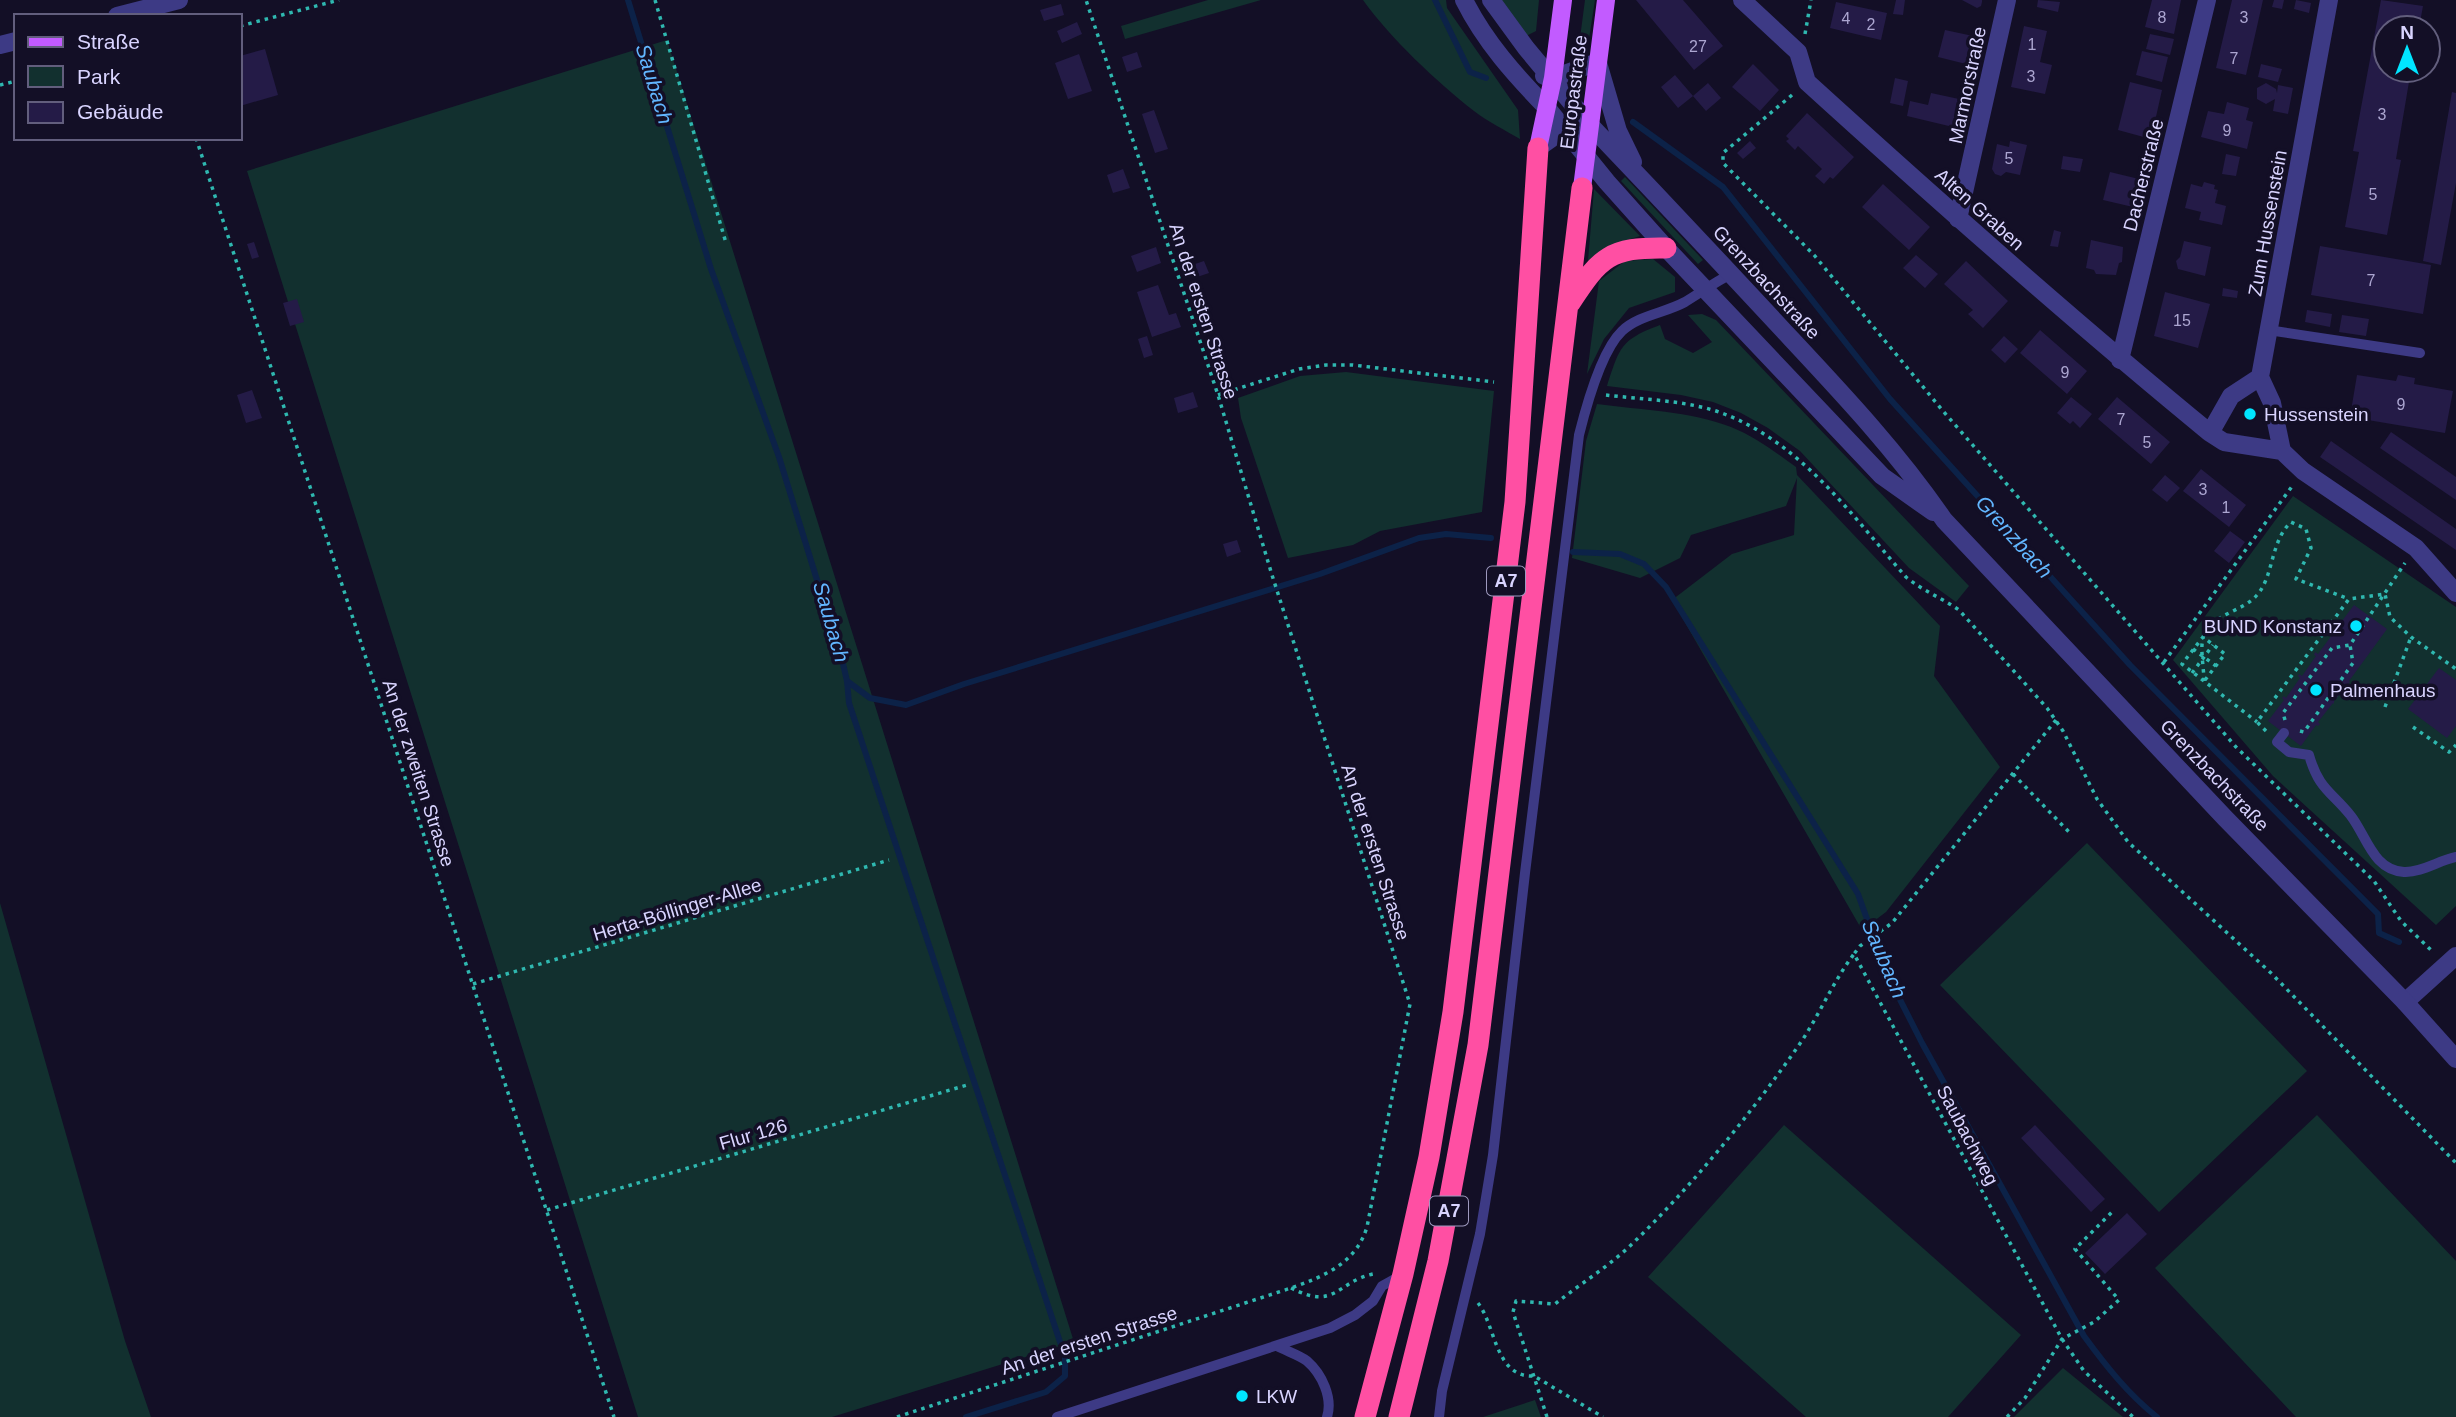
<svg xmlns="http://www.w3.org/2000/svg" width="2456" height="1417" font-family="Helvetica,sans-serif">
  <rect width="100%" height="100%" fill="#130f26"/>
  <path fill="#12302f" d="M1208 0H1261L1125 39 1121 26Z
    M1363 0H1446L1447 8 1518 110 1520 139C1505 130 1488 122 1474 111 1437 82 1390 38 1363 0Z
    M1501 0H1539L1536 31 1526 36Z
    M1585 0H1595L1589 39 1580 38Z
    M667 40 1074 1342 832 1417H638L247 171Z
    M1625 177 1703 260 1698 264 1621 181Z
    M1594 189 1640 236 1609 246 1588 261Z
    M1653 259 1675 277V292L1629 308 1604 339 1587 374 1599 281 1625 261Z
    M1702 314 1716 320 1969 586 1956 602 1909 568 1800 451 1768 428 1741 413 1713 402 1681 395 1607 386C1620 347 1620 340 1660 325L1665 339 1693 353 1712 342 1688 315Z
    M1346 372 1494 391 1482 512 1380 531 1353 545 1288 558 1241 418 1238 398 1300 376Z
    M1597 404C1641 410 1690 411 1731 427 1756 437 1775 452 1796 467L1797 475 1940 626 1934 676 2000 767 1886 912 1862 930 1672 600 1732 554 1794 535 1797 478 1786 506 1691 535 1680 558 1640 578 1572 558 1586 441Z
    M2293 496 2456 607V906L2436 925 2273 776 2173 660Z
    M2087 843 2307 1071 2159 1212 1940 985Z
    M0 903 125 1341 151 1417H0Z
    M2317 1115 2456 1261V1417H2296L2155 1268Z
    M1784 1125 2021 1335 1948 1417H1806L1648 1277Z
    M2063 1368 2123 1417H2014Z
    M1535 1400 1541 1417H1483Z"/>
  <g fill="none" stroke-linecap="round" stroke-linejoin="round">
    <path stroke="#0c2248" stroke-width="6" d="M628 0 711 269 779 457 817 580 831 612 847 681 849 703 1065 1357V1376L1046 1392 966 1417
      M1435 0 1470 72 1486 78
      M1633 122 1723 187 1890 399 2130 665 2378 914 2379 933 2399 942
      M1573 552 1620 554 1644 564 1666 587 1858 894 1886 972 1922 1043 2084 1336C2106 1366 2128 1394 2157 1417
      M847 681 870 698 906 705 964 684 1320 574 1419 538 1446 534 1491 538"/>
  </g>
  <path fill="#241b47" d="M1636 0H1683L1723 46 1694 70Z
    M1896 0H1905L1903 15 1893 14Z
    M1962 0H1982V2L1981 6 1977 8Z
    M2038 0 2060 2 2058 12 2037 7Z
    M2152 0H2181L2174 34 2145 27Z
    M2232 0H2263L2246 75 2216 68Z
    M2274 0H2284L2282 9 2272 7Z
    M2296 0 2311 3 2309 13 2294 9Z
    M2381 0 2423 6 2419 28H2386V70H2411L2396 159 2401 160 2387 235 2345 227 2359 152 2353 151Z
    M1836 2 1887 13 1881 40 1830 28Z
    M1061 4 1064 15 1044 21 1040 10Z
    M1077 22 1082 34 1062 43 1057 31Z
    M2024 26 2047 31 2040 62 2052 65 2045 94 2011 87Z
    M1945 30 1973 36 1966 64 1938 57Z
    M2150 34 2174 39 2170 55 2146 49Z
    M265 49 278 95 240 106V56Z
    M2142 51 2168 57 2162 82 2136 75Z
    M1137 52 1142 67 1127 72 1122 57Z
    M1079 54 1092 91 1068 99 1055 63Z
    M1753 64 1779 90 1760 111 1732 87Z
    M2261 64 2282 69 2278 82 2258 77Z
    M1675 75 1693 96 1678 108 1661 87Z
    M1895 78 1908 81 1903 106 1890 103Z
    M2130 82 2162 90 2151 139 2118 130Z
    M1708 83 1721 98 1706 111 1693 96Z
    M2266 83 2276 89 2277 93 2278 85 2293 88 2288 114 2273 111 2275 99 2266 104 2257 99V88Z
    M2452 92 2456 93V183L2441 265 2423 261Z
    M1931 93 1959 99 1955 115 1957 118 1953 127 1907 116 1910 101 1928 105Z
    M2227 102 2249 108 2246 120 2253 122 2247 149 2201 137 2208 111 2224 114Z
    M1154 110 1168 149 1155 153 1142 114Z
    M1807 113 1854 157 1833 179 1830 177 1824 184 1815 176 1822 169 1798 146 1795 150 1786 141 1789 139 1786 136Z
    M1750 141 1756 148 1743 159 1737 153Z
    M2010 141 2027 145 2020 175 2006 172 2001 176 1995 174 1992 169 1997 144 2009 147Z
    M2226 154 2240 157 2236 176 2222 174Z
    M2063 156 2083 159 2080 172 2061 169Z
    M1123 169 1130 188 1113 193 1107 175Z
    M2110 172 2139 179 2133 207 2103 200Z
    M2204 182 2215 185 2214 189 2218 190 2215 203 2226 206 2222 225 2199 220 2201 212 2185 208 2191 184 2202 187Z
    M1883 184 1930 227 1909 250 1862 207Z
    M2054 230 2061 232 2058 247 2050 246Z
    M2091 240 2123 247 2122 262 2119 263 2116 275 2096 274 2094 270 2086 268Z
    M2184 241 2211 247 2205 276 2178 269 2176 261 2180 257Z
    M254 242 259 257 252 259 247 244Z
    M2320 246 2431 265 2423 314 2311 295Z
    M1156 247 1161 263 1137 272 1131 256Z
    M1916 255 1938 274 1925 288 1903 268Z
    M1204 261 1209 273 1197 277 1192 265Z
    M1966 261 2008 301 1983 328 1968 314 1973 310 1944 284Z
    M1158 285 1169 315 1176 313 1181 327 1152 337 1137 292Z
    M2223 288 2238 291 2237 298 2222 296Z
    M2165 292 2210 304 2198 348 2154 336Z
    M297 299 304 322 290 326 283 303Z
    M2307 310 2332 314 2330 327 2305 322Z
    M2342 315 2369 319 2366 336 2339 332Z
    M2040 330 2087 371 2067 394 2020 353Z
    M1147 336 1153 355 1144 358 1138 339Z
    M2004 336 2018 349 2005 363 1991 350Z
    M2357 375 2396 381 2398 375 2415 378 2414 384 2453 391 2445 433 2350 417Z
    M252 390 262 418 246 423 237 395Z
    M1193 392 1198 407 1178 413 1174 398Z
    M2071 397 2092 414 2080 428 2073 421 2070 424 2057 413Z
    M2117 397 2170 442 2151 464 2098 419Z
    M2391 432 2456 477V500L2380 448Z
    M2331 441 2456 529V550L2320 457Z
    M2201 469 2246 505 2229 527 2183 491Z
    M2165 475 2180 488 2167 502 2152 490Z
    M2230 531 2245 542 2229 563 2214 551Z
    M1237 540 1241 552 1227 557 1223 544Z
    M2354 605 2387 629 2349 681 2350 682 2334 701V704L2333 703 2318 722 2320 724 2318 726 2316 725 2301 746 2268 721 2284 700 2282 698 2284 696 2286 698 2300 678 2298 676 2299 674 2302 676 2316 656 2314 655 2315 652 2318 654 2332 635 2328 632 2329 630 2333 633Z
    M2439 668 2456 680V726L2447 738 2408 709Z
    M2035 1125 2105 1199 2091 1212 2021 1138Z
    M2127 1213 2147 1234 2105 1274 2085 1253Z"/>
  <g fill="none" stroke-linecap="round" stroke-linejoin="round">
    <path stroke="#2fb8b0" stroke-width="3.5" stroke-dasharray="3.5 5" stroke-linecap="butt" d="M655 0 726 243
      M240 26 339 0
      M1805 34 1811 0
      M0 85 16 81
      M1792 95 1723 153V163L1814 255 1943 411 2236 747 2374 881 2401 921 2434 953
      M196 138 614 1417
      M1218 395 1299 369 1326 365H1353L1494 382
      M1606 395C1645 400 1690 400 1727 415 1804 446 1853 517 1906 577 1923 591 1942 598 1959 610L2047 708 2063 731 2097 799 2128 842 2271 973 2456 1163
      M2193 649 2216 666
      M2164 662 2293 485
      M2192 673 2213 645
      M2205 680 2225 654 2203 637 2182 664 2257 722
      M2204 681C2204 670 2200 648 2203 638 2208 615 2243 612 2257 595 2274 576 2270 542 2291 522L2306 529 2311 548 2296 579 2349 599
      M2385 707 2411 637
      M2056 720 1892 923 1860 946 1854 954 2062 1339 2084 1371 2133 1417
      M2285 720 2283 713 2332 648 2350 645 2405 563
      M2413 727 2449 752 2456 745
      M2266 731 2257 722 2349 599 2385 594 2390 617 2411 637 2456 669
      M2300 731 2304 732 2353 663 2350 645
      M2013 774 2069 832
      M473 984 889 860
      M547 1210 967 1085
      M1291 1288C1336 1311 1336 1282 1373 1274
      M1478 1303C1496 1326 1495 1378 1534 1376L1603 1417
      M897 1417 1291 1288C1325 1276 1356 1263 1367 1227L1410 1004 1272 575 1218 395 1086 0
      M1547 1417 1513 1312 1516 1301 1555 1304C1580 1284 1608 1267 1631 1245 1692 1186 1750 1115 1799 1045 1819 1016 1832 983 1854 954
      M2007 1417 2025 1398 2062 1339 2094 1322 2119 1300 2075 1249 2113 1211"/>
    <path stroke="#3d3a85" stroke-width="10" d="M2268 330 2420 353
      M2284 733 2277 742 2289 752 2309 755C2319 790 2331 791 2351 816 2367 837 2373 870 2404 872 2421 873 2440 860 2456 857
      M1277 1346C1286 1351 1299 1355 1307 1361 1322 1374 1333 1398 1327 1417
      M1057 1417 1330 1328 1355 1315 1373 1301 1382 1286 1400 1276
      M1439 1417 1442 1391 1480 1234 1493 1155 1525 873 1579 435C1586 407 1601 351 1622 331 1639 315 1665 313 1685 302 1700 293 1715 282 1731 274"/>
    <path stroke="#3d3a85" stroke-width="18" d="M1464 0C1485 42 1515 75 1547 108
      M1491 0 1526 48 1590 125
      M1742 0 1798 52 1807 82C1939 202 2072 320 2210 433L2224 442 2282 451 2303 471 2416 548 2456 593
      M1544 76 1553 78 1598 62
      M1958 219 2007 0
      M2120 360 2207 0
      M2210 433 2231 396 2260 377
      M2282 451 2272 403 2260 377 2329 0
      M2405 1002 2456 956"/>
    <path stroke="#3d3a85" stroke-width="18" d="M117 16 179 0
      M0 45 16 41
      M1598 63 1618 131 1633 162
      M1547 108 1607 182 1666 248 1882 476 1933 512
      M1538 148 1565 129 1590 125C1655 193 1719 261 1783 330 1840 391 1897 451 1944 520L2225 818 2405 1002 2456 1059"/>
    <path stroke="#c25bff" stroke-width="18" d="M1538 148 1553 78 1563 0
      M1582 188 1606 0"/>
    <path stroke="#ff4fa3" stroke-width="21" d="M1570 303C1600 257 1610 247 1666 248
      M1365 1417 1403 1274 1429 1157 1453 1012 1515 502 1538 148
      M1399 1417 1438 1261 1478 1045 1582 188"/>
  </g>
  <g fill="#00e5ff" stroke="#130f26" stroke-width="2.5">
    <circle cx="2250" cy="414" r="7"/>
    <circle cx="2356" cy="626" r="7"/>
    <circle cx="2316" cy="690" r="7"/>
    <circle cx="1242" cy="1396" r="7"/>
  </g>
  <g text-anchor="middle" stroke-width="7" stroke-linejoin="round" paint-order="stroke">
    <g font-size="16" fill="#aca6d1">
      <text x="2162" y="23">8</text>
      <text x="2244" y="23">3</text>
      <text x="1846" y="24">4</text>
      <text x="1871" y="30">2</text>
      <text x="2032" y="50">1</text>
      <text x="1698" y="52">27</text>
      <text x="2234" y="64">7</text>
      <text x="2031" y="82">3</text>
      <text x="2382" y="120">3</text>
      <text x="2227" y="136">9</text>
      <text x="2009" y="164">5</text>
      <text x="2373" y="200">5</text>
      <text x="2371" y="286">7</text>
      <text x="2182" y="326">15</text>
      <text x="2065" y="378">9</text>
      <text x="2401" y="410">9</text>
      <text x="2121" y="425">7</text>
      <text x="2147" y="448">5</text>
      <text x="2203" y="495">3</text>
      <text x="2226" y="513">1</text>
    </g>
    <g fill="#130f26" stroke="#9e99be" stroke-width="2">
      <rect x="1487" y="566.5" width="38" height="29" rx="5"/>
      <rect x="1430" y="1196.5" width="38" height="29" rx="5"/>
    </g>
    <g font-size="18" font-weight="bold" fill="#d9d4ff">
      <text x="1506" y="587">A7</text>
      <text x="1449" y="1217">A7</text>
    </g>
    <g font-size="19" fill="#d9d4ff" stroke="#130f26">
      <text transform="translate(1967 85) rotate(-78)" y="7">Marmorstraße</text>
      <text transform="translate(1573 92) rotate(-83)" y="7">Europastraße</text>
      <text transform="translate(2143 175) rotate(-76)" y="7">Dacherstraße</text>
      <text transform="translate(1980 209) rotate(42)" y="7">Alten Graben</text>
      <text transform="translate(2267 223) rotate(-80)" y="7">Zum Hussenstein</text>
      <text transform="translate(1767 282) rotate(47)" y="7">Grenzbachstraße</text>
      <text transform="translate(1204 311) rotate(72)" y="7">An der ersten Strasse</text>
      <text transform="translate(419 773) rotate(72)" y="7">An der zweiten Strasse</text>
      <text transform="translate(2215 775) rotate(46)" y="7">Grenzbachstraße</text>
      <text transform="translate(1376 852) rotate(72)" y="7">An der ersten Strasse</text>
      <text transform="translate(677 909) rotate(-17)" y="7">Herta-Böllinger-Allee</text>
      <text transform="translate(753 1134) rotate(-16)" y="7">Flur 126</text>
      <text transform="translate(1968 1135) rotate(62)" y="7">Saubachweg</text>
      <text transform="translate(1089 1340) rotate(-18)" y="7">An der ersten Strasse</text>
    </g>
    <g font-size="19" fill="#d9d4ff" stroke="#130f26" text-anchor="start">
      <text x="2264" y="421">Hussenstein</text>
      <text x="2342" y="633" text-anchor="end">BUND Konstanz</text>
      <text x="2330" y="697">Palmenhaus</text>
      <text x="1256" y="1403">LKW</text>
    </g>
    <g font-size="21" font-style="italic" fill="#62b6ff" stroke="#130f26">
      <text transform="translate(654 84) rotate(73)" y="7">Saubach</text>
      <text transform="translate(2014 537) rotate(48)" y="7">Grenzbach</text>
      <text transform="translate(831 622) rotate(74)" y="7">Saubach</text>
      <text transform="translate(1884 959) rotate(67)" y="7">Saubach</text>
    </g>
  </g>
  <rect x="14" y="14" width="228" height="126" fill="#130f26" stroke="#625e7d" stroke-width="2"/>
  <rect x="28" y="37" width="35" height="10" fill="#c25bff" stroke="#625e7d" stroke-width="2"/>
  <text x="77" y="49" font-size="21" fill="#d9d4ff">Straße</text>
  <rect x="28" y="66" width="35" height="21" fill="#12302f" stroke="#625e7d" stroke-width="2"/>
  <text x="77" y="84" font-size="21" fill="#d9d4ff">Park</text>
  <rect x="28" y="102" width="35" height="21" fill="#241b47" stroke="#625e7d" stroke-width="2"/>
  <text x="77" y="119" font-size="21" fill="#d9d4ff">Gebäude</text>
  <g transform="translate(2407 49)"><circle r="33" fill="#130f26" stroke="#625e7d" stroke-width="2"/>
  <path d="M0-5L12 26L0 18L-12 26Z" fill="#00e5ff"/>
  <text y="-10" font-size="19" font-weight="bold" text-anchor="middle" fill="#d9d4ff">N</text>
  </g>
</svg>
